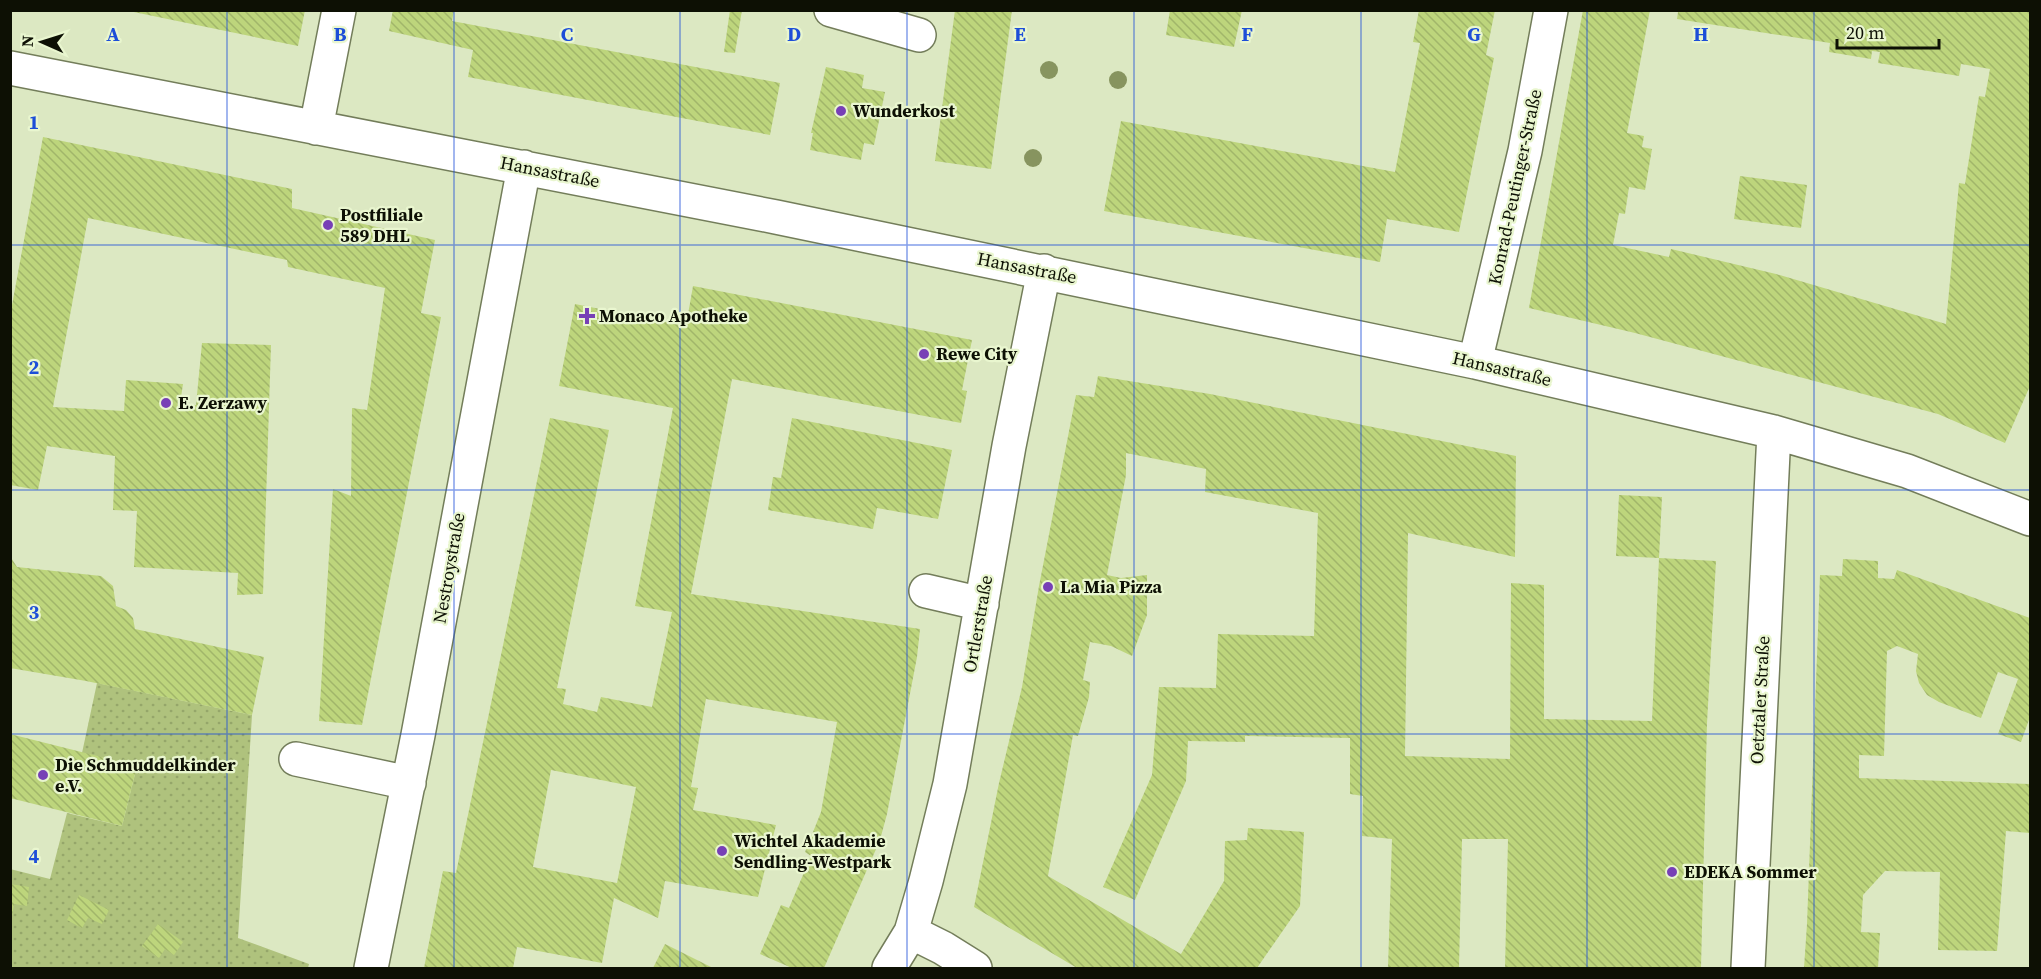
<svg xmlns="http://www.w3.org/2000/svg" width="2041" height="979" font-family="'Source Serif 4',serif">
  <defs>
    <pattern id="garden-dots" width="8" height="8" patternUnits="userSpaceOnUse" patternTransform="scale(1.5)"><rect width="8" height="8" fill="#afc27d"/><path d="M2 2h.1M6 6h.1" fill="none" stroke="#95a66a" stroke-width="1.8" stroke-linecap="round"/></pattern>
    <pattern id="building-back-hatch" width="6" height="6" patternUnits="userSpaceOnUse" patternTransform="scale(1.5)"><rect width="6" height="6" fill="#bdd57c"/><path d="M-1 5l2 2M0 0l6 6M5-1l2 2" fill="none" stroke="#a1b66a"/></pattern>
  </defs>
  <rect width="100%" height="100%" fill="#dce8c2"/>
  <path fill="url(#garden-dots)" d="M97 683 252 715 238 938 309 964 308 968H11L10 869 50 879 67 813 122 826 137 766 82 753Z"/>
  <path fill="url(#building-back-hatch)" fill-rule="evenodd" d="M124 10H305L298 46Z
    M393 10H454L452 21 780 83 770 135 468 77 473 50 389 31Z
    M730 10H742L735 53 724 52Z
    M955 10H1012L991 169 935 161Z
    M1170 10H1242L1234 47 1166 35Z
    M1419 10H1495L1486 55 1494 58 1459 232 1387 219 1380 262 1104 211 1121 121 1395 172 1420 43 1413 42Z
    M1583 10H1650L1627 133 1644 136 1642 147 1652 149 1645 190 1629 187 1625 214 1619 213 1613 245 1669 257 1671 249 1776 274 1946 324 1959 183 1965 184 1979 96 1985 97 1990 69 1961 64 1959 76 1878 63 1880 52 1872 51 1871 59 1829 52 1830 43 1677 19 1678 12 1674 10H2030V386L2005 443 1938 414 1635 333 1529 308Z
    M826 67 864 75 862 88 885 92 874 145 864 143 861 160 810 150 813 133H811Z
    M43 137 292 189V208L435 240 421 313 441 317 362 725 319 721 333 489 351 496 352 408 367 410 385 288 288 267 287 260 88 218 53 407 124 411 126 380 183 384 180 404 196 405 202 343 271 345 263 594 237 595 238 573 134 567 137 511 113 510 115 456 47 446 38 490 10 485V316Z
    M1740 176 1807 185 1801 228 1734 219Z
    M693 286 972 340 962 390 967 391 961 423 732 379 691 594 920 629 917 657 887 814 880 840 824 968H792L760 954 781 905 789 908 811 856 805 852 821 812 837 722 706 699 691 787 698 788 693 810 776 825 758 897 665 881 658 918 614 898 602 963 517 947 513 968H424L443 871 456 873 550 418 609 430 557 688 566 689 563 704 597 712 601 697 652 707 672 612 635 606 673 408 559 386 575 304 686 326ZM551 770 636 787 617 883 533 867Z
    M1098 376 1210 394 1516 456 1515 557 1408 533 1405 756 1510 759 1511 583 1544 585V719L1652 721 1659 558 1716 561 1707 723 1701 968H1505L1508 839H1462L1459 968H1388L1392 839 1362 836 1363 796 1350 794V738L1245 736V742L1188 741 1186 781 1135 900 1103 887 1152 775 1159 687 1216 688 1218 634 1314 636 1318 513 1205 492 1206 469 1126 453V475L1107 575 1121 578 1147 575V615L1132 656 1111 646 1090 642 1083 680 1090 682 1089 697 1078 736 1073 735 1048 876 1181 954 1224 881 1225 841 1247 840 1248 828 1304 832 1300 906 1257 968H1077L974 907 999 783 1022 687 1039 586 1076 395 1094 397Z
    M792 418 952 450 938 519 877 508 873 529 768 510 773 477 781 478Z
    M1619 495 1662 497 1659 558 1616 556Z
    M10 556 17 567 101 576 113 586 116 606 126 610 133 618 135 629 264 657 252 715 86 681 10 668Z
    M1843 559 1878 561V578L1894 579 1897 570 2030 618V717L2021 742 1998 734 2018 679 1998 672 1981 718 1939 702 1927 695 1919 683 1916 671 1918 654 1897 646 1887 651 1884 756 1859 755V778L2030 784V833L2006 831 1997 951 1938 950 1940 872 1885 871 1863 895 1861 932 1880 933 1878 968H1804L1807 924 1820 575 1842 576Z
    M10 734 137 766 122 826 10 798Z
    M10 884 29 887 27 906 14 904 12 916Z
    M79 895 109 910 102 924 88 918 82 928 67 920Z
    M158 924 183 942 174 955 165 949 159 958 142 946Z
    M665 944 713 968H653Z"/>
  <g fill="none" stroke-linecap="round" stroke-linejoin="round">
    <g stroke="#737d5a" stroke-width="36">
      <path id="minor" d="M831 10 919 35
        M10 68 776 217 1475 362 1774 432 1907 471 2030 519
        M316 128 339 10
        M1475 362 1525 151 1551 10
        M926 591 982 604
        M296 759 409 783
        M911 932 943 948 975 968
        M371 968 418 735 524 167
        M889 968 911 932 926 881 950 784 1009 446 1044 271
        M1748 968 1774 432"/>
    </g>
    <use href="#minor" stroke="#fff" stroke-width="33"/>
  </g>
  <g fill="#87945f">
    <circle cx="1049" cy="70" r="9"/>
    <circle cx="1118" cy="80" r="9"/>
    <circle cx="1033" cy="158" r="9"/>
  </g>
  <path fill="none" stroke="#1d4ed8" stroke-width="1.5" stroke-opacity="0.55" d="M227 10V968M454 10V968M680 10V968M907 10V968M1134 10V968M1361 10V968M1587 10V968M1814 10V968M10 245H2030M10 490H2030M10 734H2030"/>
  <g fill="#7740b6" stroke="#e9f6cf" stroke-width="2">
    <circle cx="841" cy="111" r="6"/>
    <circle cx="328" cy="225" r="6"/>
    <path d="M584 307h6v6h6v6h-6v6h-6v-6h-6v-6h6z"/>
    <circle cx="924" cy="354" r="6"/>
    <circle cx="166" cy="403" r="6"/>
    <circle cx="1048" cy="587" r="6"/>
    <circle cx="43" cy="775" r="6"/>
    <circle cx="722" cy="851" r="6"/>
    <circle cx="1672" cy="872" r="6"/>
  </g>
  <g text-anchor="middle" stroke-width="4.5" stroke-linejoin="round" paint-order="stroke">
    <g font-size="18" font-weight="bold" fill="#0d1004" stroke="#e9f6cf" text-anchor="start">
      <text x="853" y="117">Wunderkost</text>
      <text x="340" y="221">Postfiliale<tspan x="340" dy="21">589 DHL</tspan></text>
      <text x="599" y="322">Monaco Apotheke</text>
      <text x="936" y="360">Rewe City</text>
      <text x="178" y="409">E. Zerzawy</text>
      <text x="1060" y="593">La Mia Pizza</text>
      <text x="55" y="771">Die Schmuddelkinder<tspan x="55" dy="21">e.V.</tspan></text>
      <text x="734" y="847">Wichtel Akademie<tspan x="734" dy="21">Sendling-Westpark</tspan></text>
      <text x="1684" y="878">EDEKA Sommer</text>
    </g>
    <g font-size="18" fill="#0d1004" stroke="#e9f6cf">
      <text transform="translate(550 172) rotate(11)" y="6">Hansastraße</text>
      <text transform="translate(1515 187) rotate(-78)" y="6">Konrad-Peutinger-Straße</text>
      <text transform="translate(1027 268) rotate(11)" y="6">Hansastraße</text>
      <text transform="translate(1502 369) rotate(13)" y="6">Hansastraße</text>
      <text transform="translate(449 568) rotate(-80)" y="6">Nestroystraße</text>
      <text transform="translate(978 624) rotate(-80)" y="6">Ortlerstraße</text>
      <text transform="translate(1760 700) rotate(-87)" y="6">Oetztaler Straße</text>
    </g>
  </g>
  <g font-size="20" text-anchor="middle" font-weight="bold" fill="#1d4ed8" stroke="#e9f6cf" stroke-width="4.5" stroke-linejoin="round" paint-order="stroke">
    <text x="113" y="41">A</text>
    <text x="340" y="41">B</text>
    <text x="567" y="41">C</text>
    <text x="794" y="41">D</text>
    <text x="1020" y="41">E</text>
    <text x="1247" y="41">F</text>
    <text x="1474" y="41">G</text>
    <text x="1701" y="41">H</text>
    <text x="34" y="129">1</text>
    <text x="34" y="374">2</text>
    <text x="34" y="619">3</text>
    <text x="34" y="863">4</text>
  </g>
  <rect width="2041" height="979" fill="none" stroke="#0d1004" stroke-width="24"/>
  <g transform="translate(42 42) rotate(273)" stroke="#e9f6cf" stroke-width="4.5" paint-order="stroke">
  <path d="M0-4.5L10 22L0 15L-10 22Z" fill="#0d1004"/>
  <text y="-9" font-size="16" font-weight="bold" text-anchor="middle" fill="#0d1004">N</text>
  </g>
  <path d="M1837 39v9h102v-9" fill="none" stroke="#0d1004" stroke-width="3"/>
  <text x="1846" y="39" font-size="18" fill="#0d1004" stroke="#e9f6cf" stroke-width="4.5" paint-order="stroke">20 m</text>
</svg>
